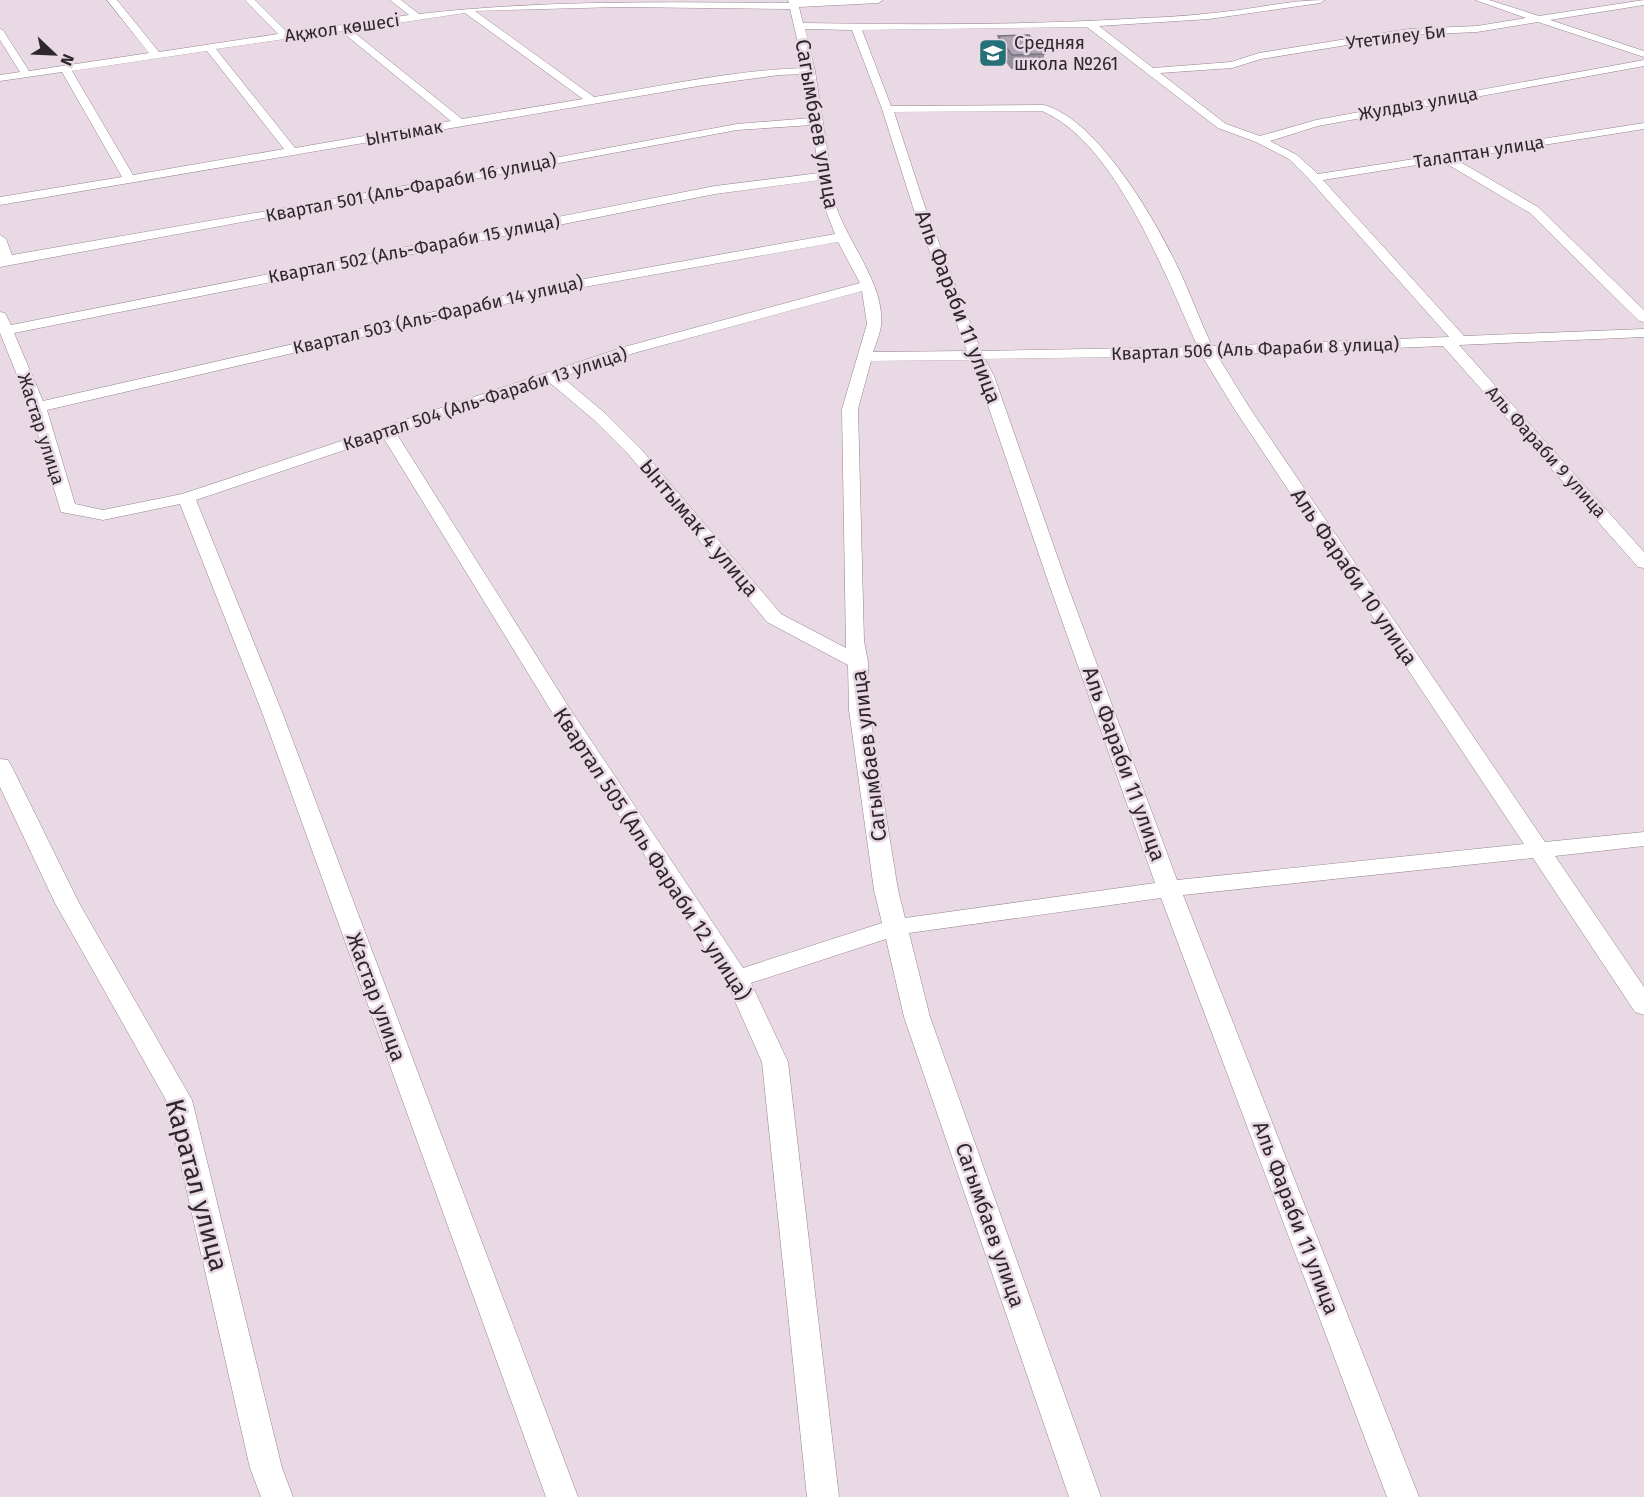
<svg xmlns="http://www.w3.org/2000/svg" width="1644" height="1497" font-family="'Fira Sans',sans-serif">
  <rect width="100%" height="100%" fill="#e9d9e4"/>
  <g fill="none" stroke-linecap="round" stroke-linejoin="round">
    <g stroke="#93848e" stroke-width="1">
      <path id="minor" d="M107 0H117L159 52 278 34 245 0H255L288 33 409 15 390 0H401L419 14C541 0 666 2 789 3L788 0H883L878 3 799 7 803 23C917 25 1031 25 1144 18 1176 17 1207 14 1239 10 1268 6 1296 0 1325 0L1320 3 1209 19 1099 26 1153 68 1231 62 1259 53 1409 29 1477 26 1526 18 1475 0H1489L1539 16 1644 0V5L1550 20 1644 51V57L1538 22 1477 32 1409 35 1261 59 1232 68 1160 73 1226 124 1260 136 1316 120 1644 60V66L1318 126 1270 141 1297 155 1318 174 1644 123V129L1455 159 1538 207 1644 310V322L1639 321 1530 213 1442 161 1323 180 1464 336 1644 329V337L1459 345 1644 552V568L1638 567 1443 346 1217 355 1251 410 1545 842 1644 832V846L1555 856 1644 987V1015L1635 1012 1533 858 1183 895 1419 1497H1387L1161 898 909 933 930 1017 1101 1497H1069L904 1017 886 939 751 983 788 1062 839 1497H807L762 1062 726 981 550 709 383 437 196 500 282 712 578 1497H546L262 712 180 504 103 520 61 512 30 407 0 333V312L5 313 11 325 715 186 819 173 812 125 737 130 0 267V235L6 239 12 255 290 207 737 124 811 118 805 74 779 75 698 86 0 205V197L122 177 62 72 0 81V75L20 72 0 40V29L3 30 29 71 149 53ZM619 7 790 9 804 68C734 70 663 86 594 97L475 11ZM465 13 583 99 462 119 351 30ZM1087 27 1218 128 1256 142 1289 159 1308 178 1449 337 1212 346C1201 323 1192 298 1181 274 1158 224 1099 120 1044 105L891 106 862 30ZM805 29 852 30 882 109 913 207 967 351 873 352C876 344 880 334 881 325 885 285 848 243 836 206L815 71ZM341 31 451 121 295 148 216 49ZM207 51 284 149 133 175 72 71ZM1042 111C1116 142 1166 278 1198 347L981 351 925 207 894 112ZM820 180 824 206 835 234 556 284 43 401 14 333 715 194ZM838 242 860 283 624 347 182 494 103 510 75 504 47 410 556 292ZM862 291 867 324 842 409 846 648 781 614 641 449 606 414 562 377 634 353ZM1202 356 1235 410 1524 844 1177 880 1067 584 994 376 985 359ZM970 360 978 376 1049 584 1155 883 905 918 898 890 869 710 868 662 864 641 858 409 871 361ZM549 382 594 420 629 455 767 622 848 665 849 710 874 890 882 923 743 968 570 709 396 433Z
        M0 759 8 760 11 765 79 903 192 1100 282 1468 293 1497H261L250 1468 166 1100 55 903 0 787Z"/>
    </g>
    <use href="#minor" fill="#fff" fill-rule="evenodd"/>
  </g>
  <path fill="#968f9c" d="M998 36 1044 54 1043 67 1011 69 997 49Z"/>
  <path fill="#afa6b5" stroke="#7a747f" stroke-width="1.5" d="M1029 35 1044 54 1012 55 998 36Z"/>
  <defs>
    <g id="school-square" transform="scale(1.5)"><rect x="-9" y="-9" width="18" height="18" rx="4" fill="#267078" stroke="#e9d9e4"/><path d="M0-5L7-2L0 1L-7-2ZM-4 1L0 2.5L4 1V4Q0 6-4 4Z" fill="#fff"/></g>
  </defs>
  <g fill-rule="evenodd">
    <use href="#school-square" x="993" y="53"/>
  </g>
  <g text-anchor="middle" stroke-width="5" stroke-linejoin="round" paint-order="stroke">
    <g font-size="18" fill="#2e272c" stroke="#e9d9e4">
      <text transform="translate(342 28) rotate(-8)" y="6">Ақжол көшесі</text>
      <text transform="translate(1396 37) rotate(-7)" y="6">Утетилеу Би</text>
      <text transform="translate(1418 104) rotate(-10)" y="6">Жулдыз улица</text>
      <text transform="translate(404 133) rotate(-10)" y="6">Ынтымак</text>
      <text transform="translate(1479 152) rotate(-9)" y="6">Талаптан улица</text>
      <text transform="translate(411 188) rotate(-11)" y="6">Квартал 501 (Аль-Фараби 16 улица)</text>
      <text transform="translate(414 249) rotate(-11)" y="6">Квартал 502 (Аль-Фараби 15 улица)</text>
      <text transform="translate(438 315) rotate(-13)" y="6">Квартал 503 (Аль-Фараби 14 улица)</text>
      <text transform="translate(1255 349) rotate(-2)" y="6">Квартал 506 (Аль Фараби 8 улица)</text>
      <text transform="translate(485 399) rotate(-18)" y="6">Квартал 504 (Аль-Фараби 13 улица)</text>
      <text transform="translate(41 429) rotate(72)" y="6">Жастар улица</text>
      <text transform="translate(1546 452) rotate(48)" y="6">Аль Фараби 9 улица</text>
    </g>
    <g font-size="18" fill="#2e272c" stroke="#e9d9e4" text-anchor="start">
      <text x="1014" y="49">Средняя<tspan x="1014" dy="21">школа №261</tspan></text>
    </g>
    <g font-size="21" fill="#2e272c" stroke="#e9d9e4">
      <text transform="translate(817 124) rotate(80)" y="7">Сагымбаев улица</text>
      <text transform="translate(958 307) rotate(69)" y="7">Аль Фараби 11 улица</text>
      <text transform="translate(699 528) rotate(50)" y="7">Ынтымак 4 улица</text>
      <text transform="translate(1354 577) rotate(56)" y="7">Аль Фараби 10 улица</text>
      <text transform="translate(869 756) rotate(-97)" y="7">Сагымбаев улица</text>
      <text transform="translate(1124 764) rotate(70)" y="7">Аль Фараби 11 улица</text>
      <text transform="translate(652 854) rotate(57)" y="7">Квартал 505 (Аль Фараби 12 улица)</text>
      <text transform="translate(376 997) rotate(70)" y="7">Жастар улица</text>
      <text transform="translate(1296 1218) rotate(69)" y="7">Аль Фараби 11 улица</text>
      <text transform="translate(990 1225) rotate(71)" y="7">Сагымбаев улица</text>
    </g>
    <g font-size="26" fill="#2e272c" stroke="#e9d9e4">
      <text transform="translate(197 1185) rotate(75)" y="9">Каратал улица</text>
    </g>
  </g>
  <g transform="translate(54 54) rotate(113)" stroke="#e9d9e4" stroke-width="4.5" paint-order="stroke">
  <path d="M0-4.5L10 22L0 15L-10 22Z" fill="#2e272c"/>
  <text y="-9" font-size="16" font-weight="bold" text-anchor="middle" fill="#2e272c">N</text>
  </g>
</svg>
